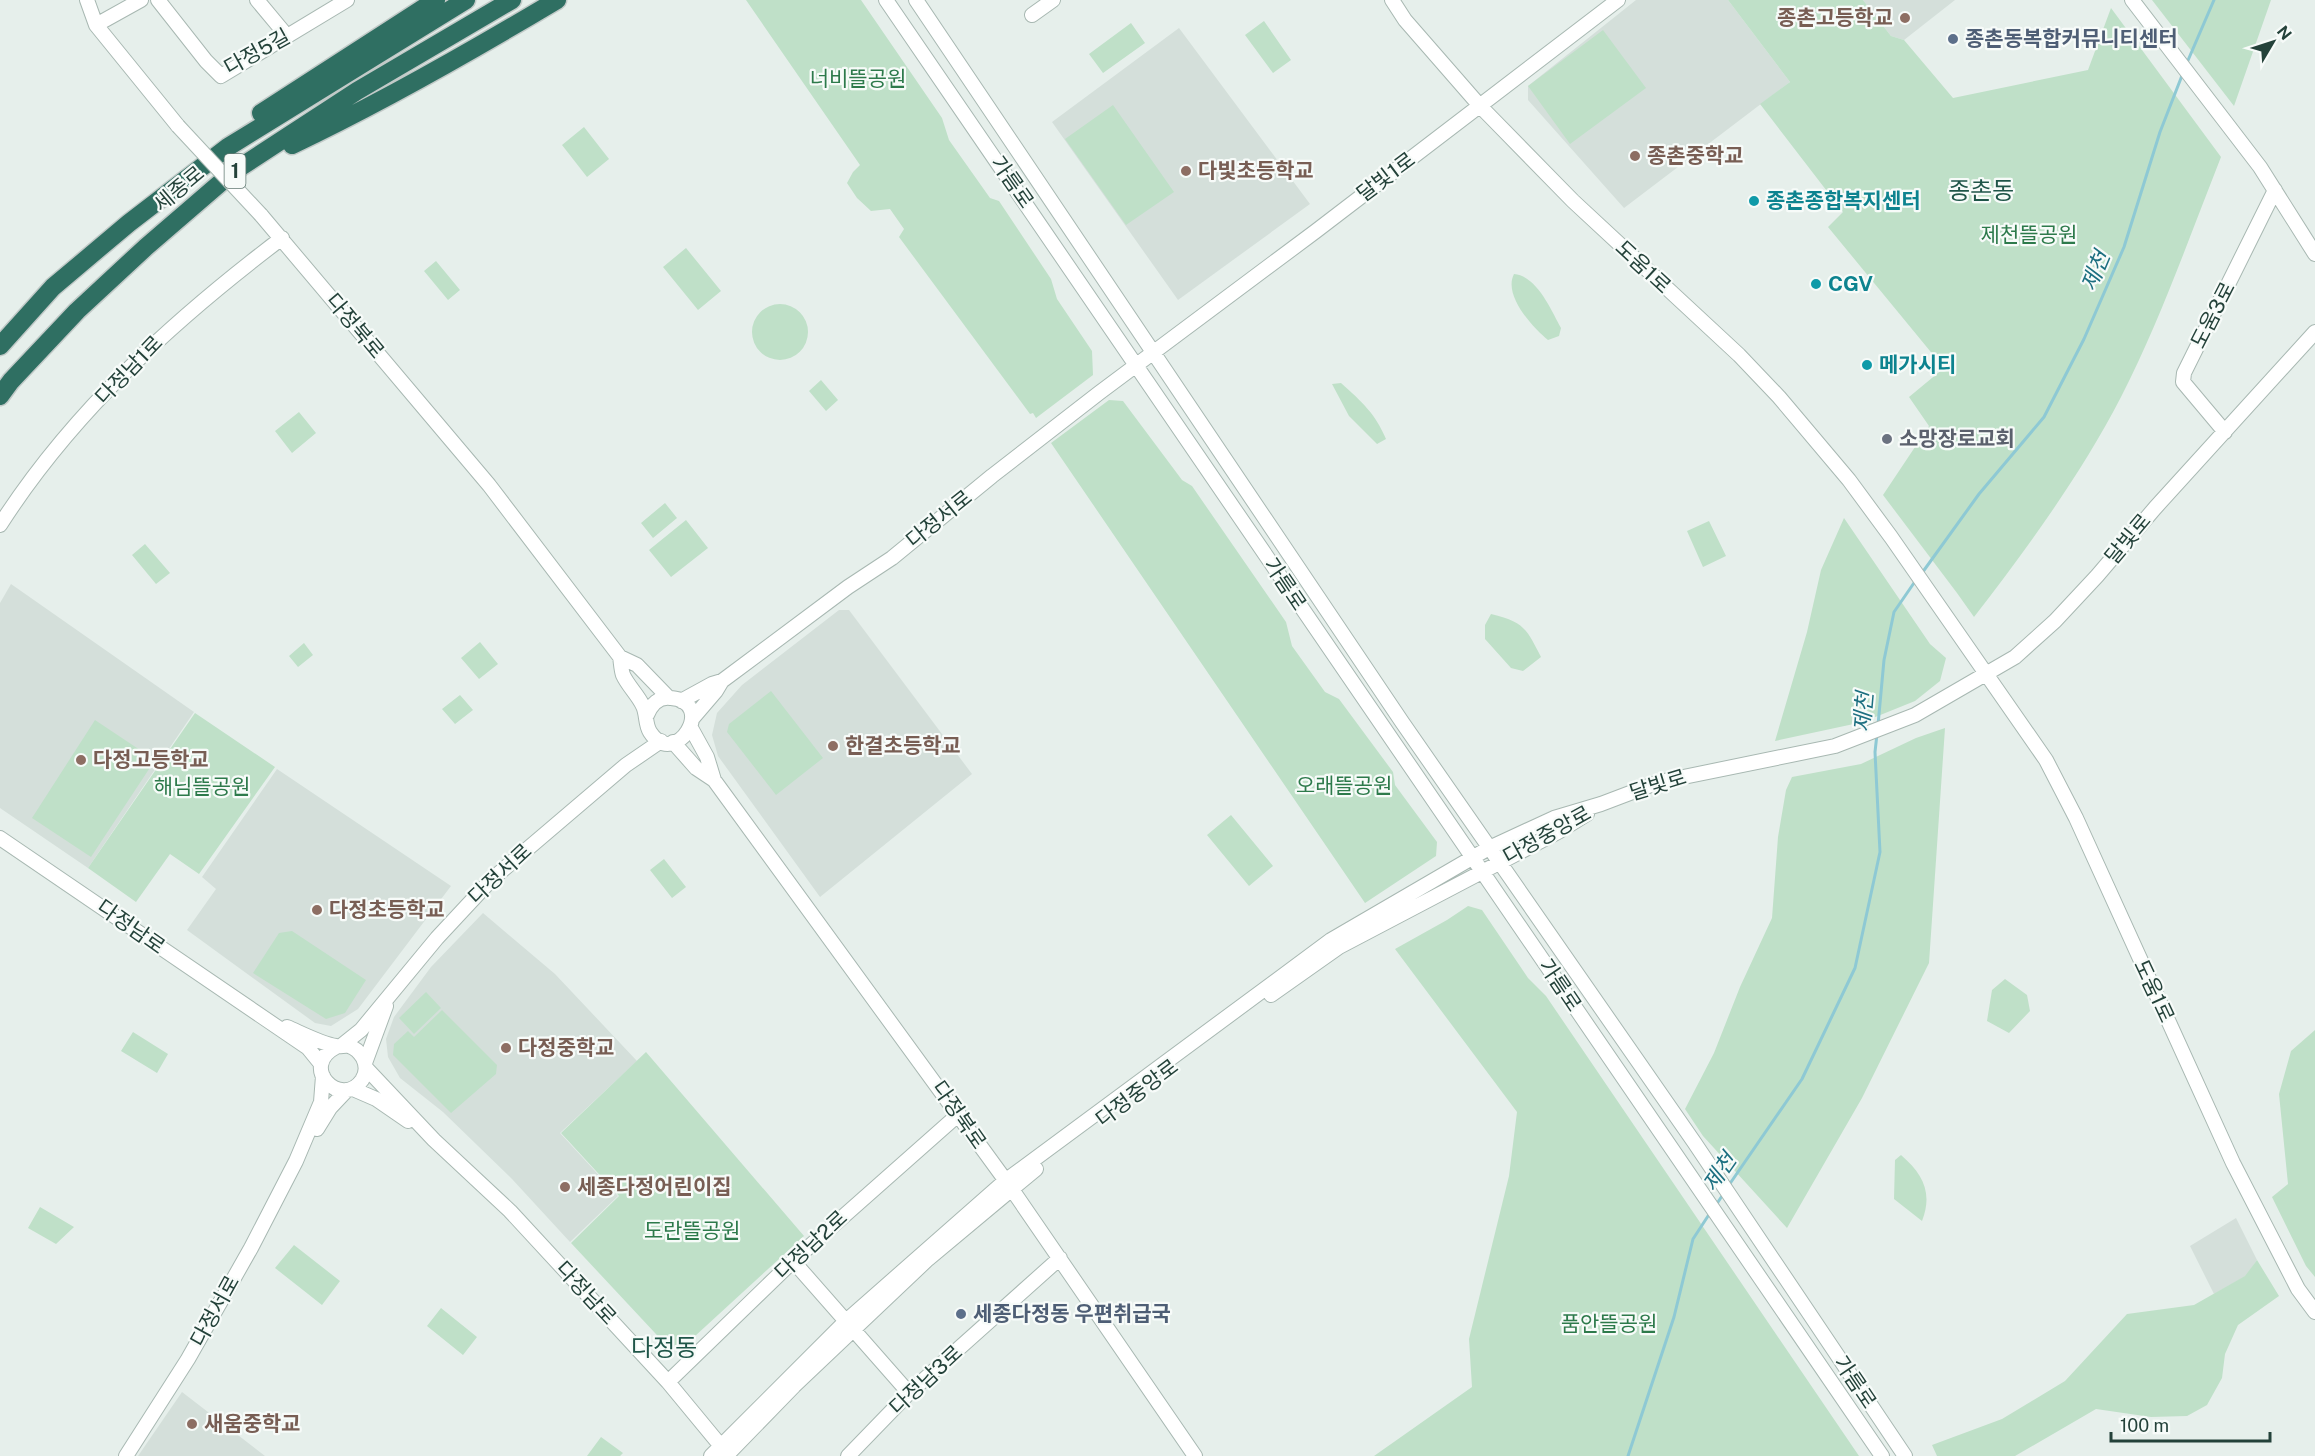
<svg xmlns="http://www.w3.org/2000/svg" width="2315" height="1456" font-family="'Public Sans','Noto Sans KR',sans-serif">
  <rect width="100%" height="100%" fill="#e6efeb"/>
  <path fill="#d4dfda" d="M1636 0H1728L1790 82 1624 208 1528 100V86Z
    M1863 0H1955L1904 40 1891 36Z
    M1179 28 1310 204 1178 300 1052 122Z
    M11 584 194 712 88 868 0 808V603Z
    M839 610H849L972 774 820 897 718 756 712 735 717 713 742 685Z
    M277 769 451 886 358 1009 331 1026 315 1023 187 930 216 889 202 877Z
    M483 913 555 974 637 1061 560 1133 618 1196 570 1242 512 1179 443 1112 400 1078 388 1057 386 1039 394 1017 431 967Z
    M2236 1218 2257 1260 2246 1276 2214 1294 2190 1246Z
    M182 1392 265 1456H138Z"/>
  <path fill="#bfe0c8" d="M746 0H861L942 118 949 140 990 198 999 201 1051 279 1057 299 1092 351 1093 375 1036 418 1033 413 1030 414 899 237 904 229 890 209 871 211 857 198 847 183 853 172 860 165Z
    M1728 0H1863L1891 36 1904 40 1953 98 2088 70 2111 8 2221 157C2189 238 2160 321 2121 397 2080 476 2028 547 1974 617L1957 593 1883 495 1929 426 1909 397 1944 368 1828 227 1843 212 1760 104 1790 82Z
    M2152 0H2271L2234 106Z
    M1264 21 1291 60 1273 73 1245 35Z
    M1131 23 1145 43 1103 73 1089 54Z
    M1603 30 1646 88 1570 144 1528 86Z
    M1113 105 1174 192 1126 225 1065 139Z
    M584 127 609 159 587 177 562 145Z
    M686 248 721 291 698 310 663 267Z
    M436 261 460 290 448 300 424 271Z
    M1514 274C1537 276 1551 310 1561 328L1559 336 1548 340C1532 327 1503 295 1514 274Z
    M752 332a28 28 0 1 1 56 0a28 28 0 1 1-56 0Z
    M821 380 838 400 826 411 809 391Z
    M1341 383C1362 402 1375 413 1386 439L1377 444 1349 416 1332 384Z
    M1109 400 1123 401 1182 480 1192 486 1286 622 1292 646 1325 692 1339 699 1393 772 1395 785 1437 842 1436 856 1365 903 1051 443Z
    M299 412 316 433 292 453 275 431Z
    M665 503 677 518 653 538 641 523Z
    M1844 518 1930 644 1946 658 1940 681 1915 701 1863 722 1775 741 1807 632 1821 570Z
    M686 520 708 548 671 577 649 550Z
    M1709 521 1726 556 1703 567 1687 531Z
    M145 544 170 573 156 584 132 555Z
    M1491 614C1524 622 1526 628 1541 657L1523 671 1511 668 1485 639V625Z
    M480 642 498 664 479 679 461 658Z
    M304 643 313 655 298 667 289 656Z
    M771 691 823 758 776 795 727 732 729 724Z
    M460 695 473 710 455 724 442 709Z
    M195 713 275 767 199 874 170 854 136 902 88 868Z
    M95 720 155 760 91 857 32 818Z
    M1945 728 1929 963 1862 1098 1787 1228 1703 1136 1685 1109 1714 1053 1740 987 1772 918 1778 837 1786 790 1792 777 1861 764 1916 738Z
    M1231 815 1273 866 1249 886 1207 835Z
    M664 859 686 887 672 898 650 870Z
    M1468 906 1482 910 1528 978 1546 996 1859 1456H1374L1472 1387 1469 1339 1509 1176 1517 1112 1395 949 1447 920Z
    M292 931 366 980 345 1013 326 1019 253 973 279 933Z
    M2005 979 2027 995 2030 1011 2009 1033 1987 1021 1992 990Z
    M426 992 441 1008 414 1034 399 1018Z
    M442 1010 497 1065 496 1074 451 1113 393 1055 394 1044 408 1031 414 1037Z
    M2315 1030V1277L2306 1266 2272 1197 2288 1184 2279 1094 2291 1051Z
    M133 1032 168 1054 157 1073 121 1051Z
    M646 1052 804 1236 682 1348H669L571 1243 619 1196 561 1133Z
    M1901 1155C1923 1174 1933 1193 1922 1221L1894 1199 1895 1160Z
    M40 1207 74 1227 56 1244 28 1228Z
    M294 1245 340 1281 322 1305 275 1268Z
    M2257 1260 2279 1296 2238 1325 2225 1354 2222 1378 2207 1405 2187 1416 2151 1417 2096 1409 2015 1456H1937L1932 1445 2002 1419 2065 1381 2127 1314 2194 1305 2245 1276Z
    M441 1308 477 1337 463 1355 427 1326Z
    M601 1437 623 1453 620 1456H587Z"/>
  <g fill="none" stroke-linecap="round" stroke-linejoin="round">
    <path stroke="#8ec9d4" stroke-width="3" d="M2186 65 2214 0
      M1922 573 1979 494 2044 417 2084 339 2124 247 2160 132 2183 73
      M1878 725 1884 660 1894 612 1916 580
      M1729 1185 1802 1079 1855 968 1880 852 1875 752 1877 734
      M1716 1205 1724 1193
      M1628 1456 1674 1317 1693 1239 1710 1213"/>
    <g stroke="#a8b8b2" stroke-width="16">
      <path id="minor" d="M87 0 96 25 178 126
        M158 0 206 61 221 76 347 0
        M257 0 287 36
        M886 0 1882 1456
        M916 0 1402 722 1694 1142 1905 1456
        M1392 0 1405 20 1480 106 1573 201 1739 355 1779 397 1849 480 1891 537 2046 760 2076 818 2233 1163 2298 1289 2315 1312
        M2132 0 2260 167 2315 254
        M1032 15 1053 0
        M96 25 141 0
        M261 215 489 485 620 657C621 662 621 669 623 675 628 686 638 695 643 706 647 714 645 724 650 732 675 771 718 702 671 698 659 696 651 705 647 715
        M2225 432 2183 382 2184 373 2275 190
        M0 525C73 411 175 319 282 238
        M620 657 637 665 668 697
        M681 701 712 684 722 681 848 587 892 558 992 476 1099 393 1316 231 1618 0
        M692 719 716 691 722 681
        M691 728 707 757 714 780 1011 1188 1195 1456
        M673 742 696 768 714 780
        M0 838 308 1048 321 1064
        M1271 995 1339 947 1558 832 1587 814
        M287 1027C301 1033 322 1044 336 1046 340 1047 345 1045 349 1046 356 1048 360 1053 363 1058 367 1066 366 1074 362 1080 341 1110 298 1067 336 1047
        M341 1046 361 1030 437 938 491 880 626 765 661 741
        M365 1063 386 1006
        M366 1068 434 1140 510 1211 668 1382 725 1451
        M353 1089 376 1099 408 1121
        M317 1129 330 1108 347 1090
        M793 1261 909 1393
        M668 1382 793 1261 959 1114
        M126 1456 188 1359 251 1248 296 1161 321 1102 323 1076
        M711 1456 846 1321 1005 1181 1331 940 1489 848 1554 818 1601 804 1659 782 1835 746 1915 715 2015 657 2055 621 2097 576 2155 508 2315 332
        M726 1456 794 1386 928 1259 1036 1169
        M848 1456 909 1393 1060 1258"/>
    </g>
    <g stroke="#c2cac8" stroke-width="21">
      <path id="highway" d="M261 113 436 0
        M292 145C383 102 470 52 557 0
        M0 346 53 287 129 223 228 147 466 0
        M0 396 11 381 77 311 146 247 233 172 357 91 512 0"/>
    </g>
    <use href="#minor" stroke="#fff" stroke-width="14"/>
    <use href="#highway" stroke="#2f6f62" stroke-width="18"/>
    <g stroke="#a8b8b2" stroke-width="16" stroke-linecap="butt">
      <path id="minor-bridge" d="M178 126 261 215"/>
    </g>
    <use href="#minor-bridge" stroke="#fff" stroke-width="14"/>
  </g>
  <g fill="#8d6e63" stroke="#f7fbf9" stroke-width="2">
    <circle cx="1905" cy="18" r="6"/>
    <circle cx="1635" cy="156" r="6"/>
    <circle cx="1186" cy="171" r="6"/>
    <circle cx="833" cy="746" r="6"/>
    <circle cx="81" cy="760" r="6"/>
    <circle cx="317" cy="910" r="6"/>
    <circle cx="506" cy="1048" r="6"/>
    <circle cx="565" cy="1187" r="6"/>
    <circle cx="192" cy="1424" r="6"/>
  </g>
  <g fill="#5c6f8a" stroke="#f7fbf9" stroke-width="2">
    <circle cx="1953" cy="39" r="6"/>
    <circle cx="961" cy="1314" r="6"/>
  </g>
  <g fill="#0f9aa8" stroke="#f7fbf9" stroke-width="2">
    <circle cx="1754" cy="201" r="6"/>
    <circle cx="1816" cy="284" r="6"/>
    <circle cx="1867" cy="365" r="6"/>
  </g>
  <circle fill="#6b7280" stroke="#f7fbf9" stroke-width="2" cx="1887" cy="439" r="6"/>
  <g text-anchor="middle" stroke-width="4.5" stroke-linejoin="round" paint-order="stroke">
    <rect fill="#f7fbf9" stroke="#637a73" stroke-width="1.5" x="224.5" y="154" width="21" height="34" rx="4.5"/>
    <g font-size="20" font-weight="bold" fill="#24423a">
      <text x="235" y="178">1</text>
    </g>
    <g font-size="21" font-weight="bold" fill="#785e54" stroke="#f7fbf9" text-anchor="start">
      <text x="1893" y="25" text-anchor="end">종촌고등학교</text>
      <text x="1647" y="163">종촌중학교</text>
      <text x="1198" y="178">다빛초등학교</text>
      <text x="845" y="753">한결초등학교</text>
      <text x="93" y="767">다정고등학교</text>
      <text x="329" y="917">다정초등학교</text>
      <text x="518" y="1055">다정중학교</text>
      <text x="577" y="1194">세종다정어린이집</text>
      <text x="204" y="1431">새움중학교</text>
    </g>
    <g font-size="21" font-weight="bold" fill="#4e5e75" stroke="#f7fbf9" text-anchor="start">
      <text x="1965" y="46">종촌동복합커뮤니티센터</text>
      <text x="973" y="1321">세종다정동 우편취급국</text>
    </g>
    <g font-size="21" fill="#24423a" stroke="#f7fbf9">
      <text transform="translate(257 52) rotate(-29)" y="7">다정5길</text>
      <text transform="translate(1386 177) rotate(-37)" y="7">달빛1로</text>
      <text transform="translate(1012 182) rotate(55)" y="7">가름로</text>
      <text transform="translate(179 189) rotate(-40)" y="7">세종로</text>
      <text transform="translate(1643 267) rotate(43)" y="7">도움1로</text>
      <text transform="translate(2213 315) rotate(-63)" y="7">도움3로</text>
      <text transform="translate(355 326) rotate(50)" y="7">다정북로</text>
      <text transform="translate(129 370) rotate(-46)" y="7">다정남1로</text>
      <text transform="translate(939 519) rotate(-39)" y="7">다정서로</text>
      <text transform="translate(2128 539) rotate(-50)" y="7">달빛로</text>
      <text transform="translate(1285 584) rotate(56)" y="7">가름로</text>
      <text transform="translate(1658 785) rotate(-17)" y="7">달빛로</text>
      <text transform="translate(1547 835) rotate(-29)" y="7">다정중앙로</text>
      <text transform="translate(500 874) rotate(-43)" y="7">다정서로</text>
      <text transform="translate(131 927) rotate(35)" y="7">다정남로</text>
      <text transform="translate(1560 985) rotate(56)" y="7">가름로</text>
      <text transform="translate(2154 991) rotate(65)" y="7">도움1로</text>
      <text transform="translate(1137 1093) rotate(-37)" y="7">다정중앙로</text>
      <text transform="translate(959 1115) rotate(55)" y="7">다정북로</text>
      <text transform="translate(811 1245) rotate(-43)" y="7">다정남2로</text>
      <text transform="translate(586 1293) rotate(47)" y="7">다정남로</text>
      <text transform="translate(215 1311) rotate(-61)" y="7">다정서로</text>
      <text transform="translate(926 1380) rotate(-43)" y="7">다정남3로</text>
      <text transform="translate(1855 1382) rotate(56)" y="7">가름로</text>
    </g>
    <g font-size="21" fill="#2d7a4b" stroke="#f7fbf9">
      <text x="858" y="86">너비뜰공원</text>
      <text x="2029" y="242">제천뜰공원</text>
      <text x="1344" y="793">오래뜰공원</text>
      <text x="202" y="794">해님뜰공원</text>
      <text x="692" y="1238">도란뜰공원</text>
      <text x="1609" y="1331">품안뜰공원</text>
    </g>
    <g font-size="21" font-weight="bold" fill="#0d838f" stroke="#f7fbf9" text-anchor="start">
      <text x="1766" y="208">종촌종합복지센터</text>
      <text x="1828" y="291">CGV</text>
      <text x="1879" y="372">메가시티</text>
    </g>
    <g font-size="21" font-weight="bold" fill="#5b616d" stroke="#f7fbf9" text-anchor="start">
      <text x="1899" y="446">소망장로교회</text>
    </g>
    <g font-size="22" font-style="italic" fill="#1c6f80" stroke="#f7fbf9">
      <text transform="translate(2095 271) rotate(-67)" y="8">제천</text>
      <text transform="translate(1863 712) rotate(-85)" y="8">제천</text>
      <text transform="translate(1719 1172) rotate(-55)" y="8">제천</text>
    </g>
    <g font-size="24" fill="#1f5548" stroke="#f7fbf9">
      <text x="1981" y="199">종촌동</text>
      <text x="664" y="1356">다정동</text>
    </g>
  </g>
  <g transform="translate(2273 42) rotate(51)" stroke="#f7fbf9" stroke-width="4.5" paint-order="stroke">
  <path d="M0-4.5L10 22L0 15L-10 22Z" fill="#24423a"/>
  <text y="-9" font-size="16" font-weight="bold" text-anchor="middle" fill="#24423a">N</text>
  </g>
  <path d="M2111 1432v9h159v-9" fill="none" stroke="#24423a" stroke-width="3"/>
  <text x="2120" y="1432" font-size="18" fill="#24423a" stroke="#f7fbf9" stroke-width="4.5" paint-order="stroke">100 m</text>
</svg>
